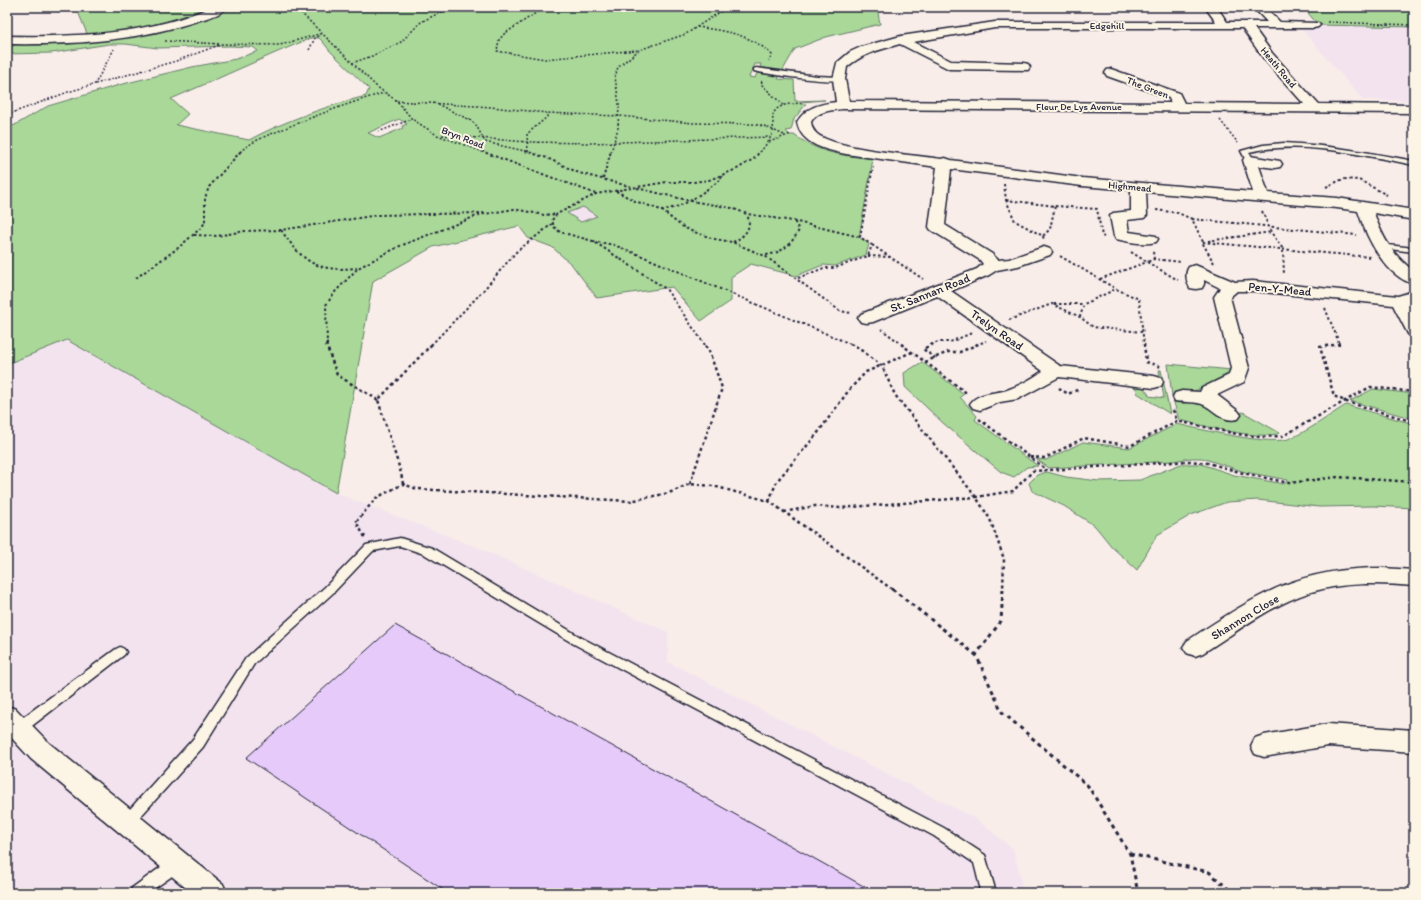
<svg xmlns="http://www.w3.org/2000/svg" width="1421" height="900" font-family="Itim,sans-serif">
  <rect width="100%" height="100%" fill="#f8ede9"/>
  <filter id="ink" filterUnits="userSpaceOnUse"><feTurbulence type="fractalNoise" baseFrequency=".025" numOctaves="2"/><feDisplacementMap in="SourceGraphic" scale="8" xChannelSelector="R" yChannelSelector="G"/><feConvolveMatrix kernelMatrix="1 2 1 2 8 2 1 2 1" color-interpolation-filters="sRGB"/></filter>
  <g filter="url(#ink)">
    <path fill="#f3e3ee" d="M1298 25 1414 27V101L1363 100Z
      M583 207 597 216 581 222 567 213Z
      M67 339 336 493 481 549 668 632V662L976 819 1013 849 1022 883 1018 893H7V364Z"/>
    <path fill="#a9d898" stroke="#667d6a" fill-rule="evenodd" d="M76 7 110 9 113 7H208C170 23 129 31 88 36Z
      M229 7H877L880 24 826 37 795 49 783 70 788 73 760 67 761 64H755L749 77 755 78 757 73 779 76 778 79 794 80 795 101 825 100 801 102 800 104H806L794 119 791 130 786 131 790 135H794C821 154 841 155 873 159L859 237 869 244 866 255 835 266 823 265 796 276 751 264 731 277V301L701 321 672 287 597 298 572 265 552 247 528 238 519 226 433 247 373 281 336 493 67 340 7 364V128L15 125 48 106 119 85 192 67 236 59 258 51 253 47 230 46 158 48 125 44H109L52 53 7 54V50L19 42H85L217 13ZM311 38H319L323 42 330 51 369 89 366 96C329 105 282 122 249 140L176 125 188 114 171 99C218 79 264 57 311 38ZM399 119 407 124 402 126 403 128 379 138 368 133ZM583 207 597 216 581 222 567 213Z
      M1303 7H1414V27L1318 25Z
      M922 362 964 394 960 397 977 416 975 420 1038 466 1027 467 1014 477 1001 472 943 423 905 387 904 373Z
      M1168 364 1232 370 1231 372 1193 392H1177L1178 401 1205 405 1227 419 1243 412 1280 433C1258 441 1202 425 1179 420L1172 396Z
      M1159 370H1161L1170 414 1137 393 1136 388 1133 387V384C1140 386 1147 388 1149 396L1164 398Z
      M1373 389 1414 394V419L1350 401Z
      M1346 405 1414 424V508L1373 506 1319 507 1258 500 1227 502 1191 515 1157 535 1137 570 1112 547 1095 526 1064 506 1032 491 1029 483 1037 475 1047 472 1066 477 1099 481 1140 480 1181 464H1201L1234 475 1284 484 1288 480 1245 472 1202 458H1191L1173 461 1049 468 1036 459 1046 460 1083 442 1129 448 1177 424C1199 429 1273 447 1291 438 1310 430 1328 416 1346 405Z"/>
    <path fill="#e6cbfa" stroke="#22223b" d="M395 625 876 893H448L246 758Z"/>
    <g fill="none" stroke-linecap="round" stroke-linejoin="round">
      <g stroke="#22223b" stroke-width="3">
        <path id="lane" d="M756 68 817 76 839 77 842 79C835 84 767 74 754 71V69Z
          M1284 143C1328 145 1371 153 1414 161V165C1361 155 1303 140 1249 152L1254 160 1250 162H1247L1241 151 1263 145Z
          M1378 244 1414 248V252L1381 248H1378Z
          M400 538 432 548 582 638 944 828 985 855 995 889 993 893H977L980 887 974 863 934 836 574 644 424 554 400 546 373 551 333 593 254 664 203 747 131 827 126 829 121 827 119 823 121 819 193 739 246 658 325 587 366 545Z
          M120 647 124 649 126 652 124 655 24 732 19 733 14 732 13 728 14 724 116 649Z
          M177 858 182 859 184 864 182 869 148 893H130L132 888 172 859Z"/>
      </g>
      <g stroke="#22223b" stroke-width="3">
        <path id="street" d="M1205 7H1217L1227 22H1267L1253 7H1265L1280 22 1318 23 1320 25 1318 27 1314 28H1254L1272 53 1318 104 1414 105V113L843 109C832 110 817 111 811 122 812 126 812 129 816 133 832 149 916 155 941 159L945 158 951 160 1082 178 1253 192 1243 160 1245 157 1250 156 1280 161 1282 164 1280 167 1275 168 1259 166 1268 193 1337 198 1414 210V220L1374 213C1382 237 1393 256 1414 271V284C1385 277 1366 236 1358 211L1337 208 1146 192 1147 215 1144 218 1127 220 1129 232 1156 236 1158 239 1156 242C1144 245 1128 242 1116 239L1114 236 1110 216 1113 213 1131 211V190L1082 186 951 169 945 225 992 254 998 260 1009 259 1044 247 1050 249 1052 252 1050 255 1018 266 997 270 989 275 951 291 1060 366 1154 376 1161 378 1163 382 1161 386 1154 388 1059 377 1018 399 1000 402 980 410 973 408 970 404C978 392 995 394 1007 390 1019 386 1033 378 1043 371L937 296 873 322 867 323 861 322 858 318 861 314 977 269 983 264 980 260 931 230 929 227 937 167 846 154C827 150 801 145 797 122 806 107 820 104 836 102L833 79 837 63 850 52 861 47 901 36 995 22H1216ZM995 28H1242L1264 59 1304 104 1184 103 1179 93 1111 69 1107 70 1105 73 1107 76 1169 98 1171 103 849 101 845 79 847 67C864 53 879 50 900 44L949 69 1028 70 1030 67 1028 64 1024 63 951 61 913 42Z
          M1195 265 1235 282 1253 281 1398 296 1414 291V302L1409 303 1414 313V335L1408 334 1393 305 1253 291H1237L1230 297 1249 368 1244 382 1217 395 1238 411 1241 415 1238 419C1223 423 1216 411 1204 405 1197 401 1184 403 1175 401L1173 397 1175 393 1182 391 1200 392 1202 388 1229 375 1231 368 1214 297 1220 288 1204 280V284L1202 288 1196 289 1190 288C1186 282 1185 272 1189 267Z
          M1382 568 1414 570V586C1380 583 1345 582 1311 592 1272 604 1238 631 1203 653L1195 656 1187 653 1183 647 1187 641C1256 596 1296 568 1382 568Z
          M7 706 16 709 49 743 223 884 227 893H192L31 759 7 733Z
          M1328 724 1414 730V752L1328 746 1264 757 1255 754 1251 746 1255 738 1264 735Z"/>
      </g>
      <g stroke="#22223b" stroke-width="3">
        <path id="secondary" d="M211 7H227C222 14 208 18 200 20 138 41 72 45 7 44V36C75 37 148 35 211 7Z"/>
      </g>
      <path stroke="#22223b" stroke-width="1.5" stroke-dasharray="2 2" stroke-linecap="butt" d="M295 7 377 87 397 101 412 119 437 135 484 152
        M545 7 504 34 499 40 497 51 545 59 637 50
        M1327 22 1414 25
        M697 27C725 31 751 34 772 55L769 61
        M165 41 222 44
        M309 50 315 38 321 35
        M352 63 372 56 401 42 421 22 451 7
        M762 81 761 84 783 105
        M95 84 176 61 222 44 280 45 323 33
        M397 101 491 107 547 113 619 116 693 123 752 124 764 126 784 135
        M437 104 470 120 476 125 485 142 529 152
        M7 115 68 92 95 84 114 49
        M1220 120 1238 143
        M378 132 412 119
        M442 135 527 142 591 143 770 137
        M769 142 791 134
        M240 152C252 140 272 134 288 127 320 114 351 102 384 93
        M528 152 527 134 547 117V113
        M611 152 618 128 619 104 615 77 618 67 639 50 686 34 726 8 725 7
        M760 152C765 146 771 139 773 131 774 126 772 120 773 115 777 103 792 104 803 103"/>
      <path stroke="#22223b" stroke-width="2" stroke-dasharray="2.5 2.5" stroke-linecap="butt" d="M481 151 596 194
        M525 151 547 158 579 173 632 187
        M603 179 611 151
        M1004 184 1006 200
        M1326 187 1343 179 1359 180 1387 195
        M637 188 691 201 732 208 747 214 793 221 860 237
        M616 191 635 201 661 210 680 225 691 231 715 239 732 242 765 256 840 311 851 313
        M1006 200 1055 206 1050 229 1043 236 1015 221Z
        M1055 206 1097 209 1102 236 1104 237
        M661 210C686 208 702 192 722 179L721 176
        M1156 210 1178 213 1192 219 1203 242
        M1262 211 1271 232 1283 249 1284 275
        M1192 219 1357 235
        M281 230C304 263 316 272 357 268
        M194 235 217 236 245 231 281 230 378 215 484 213
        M1043 236 1044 240
        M593 241 614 245 642 256 853 345
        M1208 241 1271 232
        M733 242C744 237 753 228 747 215
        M872 245 923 279
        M1131 252 1147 262 1154 259 1181 262
        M1153 252 1154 259
        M766 255C782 253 792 244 799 230L794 221
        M868 256 889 257
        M1060 256 1116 289
        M1214 263 1202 242 1370 257
        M136 278 178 248 202 227 205 222V198L209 187 241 151
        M798 278 824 268H835L868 256 872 245 860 237 873 167
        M1100 279 1147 262 1178 280
        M1054 304H1084
        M1325 308 1340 345H1338
        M1009 320 1052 304 1080 317
        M881 329 903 345
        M1142 332 1093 327 1080 317 1084 304 1116 289 1139 299 1144 345
        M327 345 326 305 335 292 358 268 400 246 479 215 514 209 544 215 557 214
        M431 345 481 293 516 252 552 224
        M705 345 666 289 593 241 560 232 554 227 552 220 557 214 596 194 667 182H693L709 180 737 169 755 158 760 151
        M931 345 938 342H950L972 333
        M976 345 986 341"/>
      <path stroke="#22223b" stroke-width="2.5" stroke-dasharray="3 3" stroke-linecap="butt" d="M326 344 337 375 378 400
        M850 344 857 347 882 366 895 395 976 497 990 519 1004 559 1003 590
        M901 344 968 394
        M933 344 923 349 935 358
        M1144 344 1146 362 1162 367
        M1340 344 1320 347 1334 396 1347 402 1414 422
        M925 362 948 352H960L978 344
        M1059 388 1068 394 1079 389
        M1173 410 1177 421
        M979 419 1047 470
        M1030 457 1045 458 1084 438 1130 446 1177 421 1237 434 1260 437 1283 436 1370 387 1414 392
        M403 484 401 473 378 400 432 344
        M690 484 722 388 709 351 704 344
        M769 501 777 481 817 434 849 390 866 372 912 352
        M784 512 815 506 840 508 976 497 1013 491 1033 471 1190 461 1208 463 1243 473 1289 483 1338 477 1414 482
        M365 537 356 522 376 498 403 484 417 489 630 501 669 493 690 484 713 486 769 501 893 590"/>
      <path stroke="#22223b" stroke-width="3" stroke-dasharray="4 4" stroke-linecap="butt" d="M892 589 976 655
        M1003 589 1001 621 976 655 1002 712 1088 786 1130 854 1138 893
        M1130 854 1209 872 1233 893"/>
      <use href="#lane" fill="#fcf5e5" fill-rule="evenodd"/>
      <use href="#street" fill="#fcf5e5" fill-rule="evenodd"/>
      <use href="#secondary" fill="#fcf5e5" fill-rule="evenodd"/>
    </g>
  </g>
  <g text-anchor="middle" stroke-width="4" stroke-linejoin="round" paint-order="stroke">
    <g font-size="10" fill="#22223b" stroke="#fcf5e5">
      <text x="1107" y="29">Edgehill</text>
      <text transform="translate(1279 67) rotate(50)" y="4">Heath Road</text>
      <text transform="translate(1148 87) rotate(21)" y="4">The Green</text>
      <text x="1079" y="110">Fleur De Lys Avenue</text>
      <text transform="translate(463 137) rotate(21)" y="4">Bryn Road</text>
      <text transform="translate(1130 186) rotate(5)" y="4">Highmead</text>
    </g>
    <g font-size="12" fill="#22223b" stroke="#fcf5e5">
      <text transform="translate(1280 289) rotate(5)" y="4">Pen-Y-Mead</text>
      <text transform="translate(930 293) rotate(-22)" y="4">St. Sannan Road</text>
      <text transform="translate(997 330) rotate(35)" y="4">Trelyn Road</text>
      <text transform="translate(1245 617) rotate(-31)" y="4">Shannon Close</text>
    </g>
  </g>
  <rect width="1421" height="900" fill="none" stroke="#fcf5e5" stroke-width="24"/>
  <rect x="12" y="12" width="1397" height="876" fill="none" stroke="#22223b" stroke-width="1.5" filter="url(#ink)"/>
</svg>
